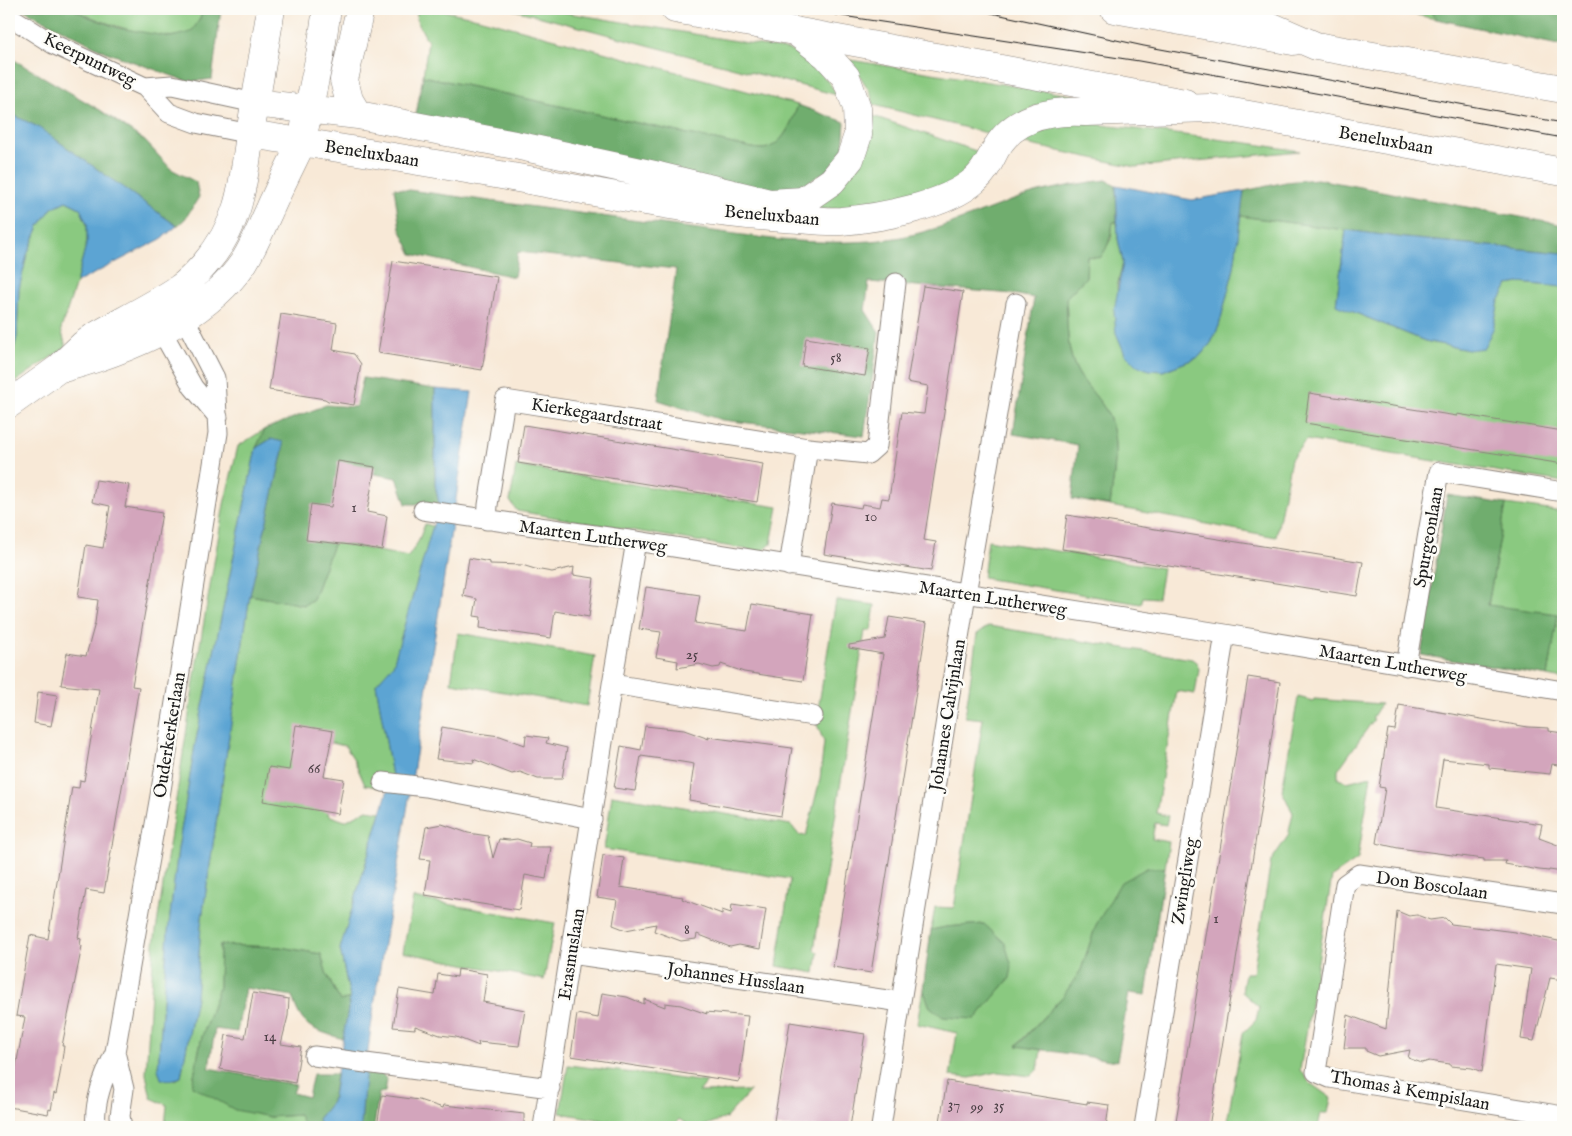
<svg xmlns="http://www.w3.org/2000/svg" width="1572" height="1136" font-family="'IM FELL English',serif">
  <rect width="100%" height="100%" fill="#fdfcf7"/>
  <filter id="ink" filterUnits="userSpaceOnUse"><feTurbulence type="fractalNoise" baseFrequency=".02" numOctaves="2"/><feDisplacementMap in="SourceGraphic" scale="10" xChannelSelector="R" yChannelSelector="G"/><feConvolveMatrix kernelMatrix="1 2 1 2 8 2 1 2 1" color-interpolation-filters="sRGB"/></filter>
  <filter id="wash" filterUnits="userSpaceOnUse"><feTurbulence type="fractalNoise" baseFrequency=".0096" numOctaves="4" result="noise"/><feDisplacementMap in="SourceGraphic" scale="20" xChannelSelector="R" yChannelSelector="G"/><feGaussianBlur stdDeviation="1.12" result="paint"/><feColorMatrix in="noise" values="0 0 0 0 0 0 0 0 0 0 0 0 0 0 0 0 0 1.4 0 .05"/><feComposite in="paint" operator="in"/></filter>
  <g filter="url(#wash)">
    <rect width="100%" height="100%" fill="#f8e9d7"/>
    <path fill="#8ac980" stroke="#53724e" d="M73 9H203C201 16 197 28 190 32 167 47 95 20 73 9Z
      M418 9H435L478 18 798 105C792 121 783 148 762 149 754 149 745 146 738 145L423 76 428 42 416 19Z
      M511 9H544L790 50C808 63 826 74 837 95Z
      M1388 9H1428L1436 19Z
      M850 60 1083 97 1033 107 995 135 874 105 870 92Z
      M870 115 979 152 958 182 868 207 808 210Z
      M1071 121 1248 143 1300 151 1135 167 1021 143 1032 132Z
      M66 201 80 208 87 224V241L76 283 61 329 66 347 9 386V370L17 337 19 289 27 255 39 226 52 208Z
      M1240 216 1346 230 1336 305 1425 341 1468 350 1493 329 1499 301 1508 285 1519 283 1563 287V482L1306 440 1291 459 1276 537 1110 506C1113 479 1120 446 1110 419 1104 403 1089 390 1080 376 1065 352 1068 324 1066 298L1086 277 1087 256 1100 258 1111 239 1113 222H1117L1118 239 1123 262 1117 287 1125 354 1137 365 1149 370 1163 371 1199 357 1211 343 1219 326 1234 268Z
      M265 429 256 448 195 745 178 849 168 932 158 1069 168 1080H175L181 1077 196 997 201 925 250 595 304 605 313 599 334 542 408 557 418 542 425 524 433 526 393 666 376 684 392 776 389 789 365 785 353 758 345 746 322 741 315 779 333 783 328 815 345 821 367 810 381 812 340 949 350 998 340 1001 327 975 321 954 280 947 220 945 219 987 201 1040 192 1086 270 1117 300 1115 304 1127H165L167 1105 151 1098 146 1074 154 944 197 662 224 504 238 446Z
      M516 466 778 507 771 544 762 552 517 511 510 501Z
      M1506 504 1563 512V679L1548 676 1558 614 1488 606Z
      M988 540 1163 568 1158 598 1143 597 1141 604 983 578Z
      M836 600 875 605 871 631H865L814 950 818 953 815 973 777 966 790 879 604 849 612 795 791 825 799 835 806 836 820 779 824 742 816 722Z
      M989 626 1192 659 1197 663 1199 669 1195 694 1177 691 1156 813 1168 816 1166 825 1155 823 1152 839 1169 842 1165 868H1147L1096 925 1081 970 1064 995 1017 1045 1041 1050 1038 1069 1031 1076 998 1072 970 1078 950 1076 957 1033 917 1024 923 989 930 1007 975 1019 1010 978 984 924 946 927 931 930 935 907 954 908 983 719 965 717 977 634Z
      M458 633 595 656 587 706 451 683Z
      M1298 697 1313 701 1314 699 1381 704 1372 718 1374 719 1338 770V779L1347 782 1371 776 1358 859 1332 877 1300 1070 1310 1083 1331 1098 1328 1113H1321L1318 1127H1226L1243 1033 1256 1020 1259 1007 1242 992 1245 973H1253L1271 861 1288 836 1293 813 1282 791Z
      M413 898 555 923 544 980 403 952Z
      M568 1065 707 1082 699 1092 750 1091 726 1118 700 1127H691L679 1119 673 1127H644L560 1113Z"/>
    <path fill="#6fad6e" stroke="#466445" d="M22 9H73L89 17 119 28 171 37 191 32 200 19 203 9H221L212 79 189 82 106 52Z
      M1428 9H1563V46L1436 19Z
      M9 57 100 110 145 141 171 169 196 182 199 197 185 219 177 226 38 127 9 113Z
      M423 76 738 145C745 146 754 149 762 149 783 148 792 121 798 105L845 122 843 151 828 170 798 189 769 195 415 120Z
      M1317 179 1563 225V253L1405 238 1240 216 1244 191 1286 182Z
      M1106 180 1116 185 1117 222H1113C1111 235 1109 247 1100 258L1087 256 1086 277 1066 298C1068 324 1065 353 1080 376 1089 390 1104 403 1110 419 1120 447 1113 478 1110 506L1072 499 1078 445 1013 434 1034 298 1013 294 869 282 865 310 879 332 864 436 722 420 658 400 676 269 518 252 514 277 412 254 400 229 394 188 780 240C828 243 876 245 923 232 961 222 997 204 1035 193 1058 187 1082 183 1106 180Z
      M363 378 435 389V485L439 504H406L397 478 341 468 334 542 313 599 304 605 250 595 283 450 271 439 256 448 265 429 326 405 356 407Z
      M1447 495 1506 504 1488 605 1558 614 1548 676 1421 655Z
      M1147 868H1165L1146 995 1129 993 1117 1061 1017 1046 1064 995 1081 970 1096 925 1121 882Z
      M984 924 1005 943 1012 967 1010 978 975 1019 943 1017 930 1007 923 989 931 930 946 927Z
      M220 945 280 947 321 954 327 975 340 1001 350 998 343 1039C312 1029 302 1029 292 996L245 988 237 1032 215 1029 209 1068 296 1085 293 1093 308 1097 313 1074H336L332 1102 318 1119 321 1127H304L299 1115 270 1117 235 1110 192 1086 201 1040 219 987Z
      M365 1068 380 1071 387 1080 385 1092 379 1093 374 1127H361Z"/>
    <path fill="#5ca4d3" stroke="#3c6078" d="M9 113 38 127 177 226 161 239 76 283 87 241V224L80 208 66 201 52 208 39 226 27 255 19 289 17 337 9 370Z
      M1116 185 1192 200 1244 191 1234 268 1219 326 1211 343 1199 357 1163 371 1149 370 1136 365 1125 354 1116 333 1114 311 1123 262 1118 239Z
      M1346 230 1405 238 1563 253V287L1519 283 1508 285 1499 301 1493 329 1484 348 1468 350 1425 341 1336 305Z
      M435 389 472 392C451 534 429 676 406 817 389 920 367 1023 361 1127H321L318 1119 332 1102 350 998 340 949 392 776 376 684 393 665 439 504 435 485Z
      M271 439 283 442V450L250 595 201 925 196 997 181 1077C174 1080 169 1080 161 1079L158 1069 168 932 178 849 195 745 256 448Z"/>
    <g id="blocks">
      <path fill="#d3a5bc" d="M393 261 497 277 482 370 378 353Z
        M923 286 963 292 924 540 936 542 931 571 824 554 832 503 861 508 862 504 880 507 882 498 889 499 902 412 924 414 928 386 907 382Z
        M281 314 337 323 333 350 354 354 361 364 354 405 328 401 325 399 269 390Z
        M806 338 870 348 865 376 802 366Z
        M1309 393 1457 416V414L1563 431V464L1305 423Z
        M524 425 763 464 757 502 518 463Z
        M338 461 375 467 367 512 387 516 382 550 351 545 306 540 311 504 331 507Z
        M96 480 129 485 125 507 162 513 132 686 139 687 104 893 86 890 78 938 81 939 80 945 82 946 62 1046H64L60 1074 56 1094 54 1093 51 1110 49 1109 48 1114 9 1107V1076L14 1077 25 1017 16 1016 30 935 48 939 72 787 79 788 80 780 84 781 99 689 61 685 67 653 86 656 95 623 98 600 78 597 86 545 103 548 110 506 92 502Z
        M1067 515 1363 562 1357 596 1062 549Z
        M469 558 490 562V564L522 565 535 569 552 572 574 567 573 575 594 578 589 617 555 611 551 638 480 628 481 617 474 616 477 599 463 596Z
        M646 587 700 595 695 623 747 631 752 604 813 614 803 681 744 672 721 664 720 667 713 668 699 664 677 668 678 661 656 657 661 632 639 629Z
        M889 617 927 623 871 973 833 967 883 654 849 648V645L885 639Z
        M1248 677 1280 682 1259 819 1209 1127H1175Z
        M38 692 57 695 51 726 34 723Z
        M1399 705 1528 727 1549 728V731L1563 733V766L1552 764 1550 774 1489 768V764L1443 759 1436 808 1542 824 1539 838 1563 847V872L1549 870V871L1539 870 1505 864 1506 861H1484V859L1398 848 1376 843 1385 788 1379 787 1388 729 1395 730Z
        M296 725 333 731 324 776 344 779 338 814 263 801 269 767 289 770Z
        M645 726 684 730 709 739 708 737 792 748 781 816 689 800 694 764 682 762 641 756 635 791 614 788 621 746 641 750Z
        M442 727 469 732 500 736 525 745 526 735 548 738 546 743 567 748 562 779H538L520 772 512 774 473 759 474 763 436 759Z
        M442 824 468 833 488 836 493 858 499 839 509 840 517 839 530 843 529 847H551L546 879 525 875 519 910 425 895 430 860 420 859 426 827Z
        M603 855 624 858 620 887 683 897 682 899 722 914V910L731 913 732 904 766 909 760 949 739 945 730 947 697 934 696 939 681 941 654 931 656 924 626 930 613 925 617 900 597 897Z
        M1397 911 1409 916 1417 915 1430 920 1445 918 1451 924 1515 932 1563 942V980L1550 978 1534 1041 1521 1039 1531 969 1496 964 1482 1072 1472 1068 1450 1066V1064L1429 1061 1422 1063 1408 1058 1410 1050 1378 1056 1366 1051V1048H1344L1348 1015 1386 1029Z
        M458 969 487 974 483 1002 525 1010 519 1046 478 1042 479 1046 456 1037 440 1035 415 1026V1029L393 1027 399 989 435 995 438 974 457 977Z
        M253 993 289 999 288 1016 281 1044 301 1047 295 1083 220 1069 226 1035 245 1038Z
        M602 993 627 997 644 1004V999L665 1007V1003L681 1005 707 1014 706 1012 748 1016 739 1082 571 1056 577 1014 598 1018Z
        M790 1022 865 1034 850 1127H773Z
        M947 1081 1087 1104V1102L1109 1105 1106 1127H939Z
        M382 1095 419 1100 443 1108 444 1105 524 1114V1127H377Z"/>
    </g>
  </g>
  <g filter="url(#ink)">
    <use href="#blocks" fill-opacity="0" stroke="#8a827a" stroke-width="1"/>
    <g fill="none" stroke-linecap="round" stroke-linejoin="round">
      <g stroke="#8a827a" stroke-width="21">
        <path id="street" d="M9 16 53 44 145 87 169 113 196 123 250 134
          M145 87 172 85 255 103
          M161 321V330L193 387 218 417
          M423 510 636 541 1225 634 1563 691
          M487 520 488 505 505 400 808 448 868 454 877 446 896 283
          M789 566 808 448
          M1406 666 1428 533 1439 472 1563 492
          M612 684 813 716
          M383 782 426 787 592 819
          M1563 904 1359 874 1345 884 1316 1072 1330 1078 1563 1116
          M571 954 901 1002
          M115 1052 124 1089 120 1116 122 1127
          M314 1056 550 1088
          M96 1127C93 1101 105 1075 115 1052L161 790 218 433 215 378 184 317
          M543 1127 612 684 636 541
          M881 1127 966 594 1016 303
          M1144 1127 1225 634"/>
      </g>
      <g stroke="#8a827a" stroke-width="29">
        <path id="secondary" d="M675 9 1185 103
          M1114 9 1293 41
          M67 367C131 349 205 319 244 262 254 246 261 228 269 211 279 188 291 165 302 142
          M9 404 58 369 83 345 94 337C122 321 153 306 180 288 190 281 197 273 205 264 240 224 243 185 250 134"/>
      </g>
      <g stroke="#8a827a" stroke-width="29">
        <path id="primary" d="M271 9 250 134C352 150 454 166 556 185 631 199 707 213 784 218 802 219 823 222 841 221 879 218 946 206 975 180 986 171 990 159 997 147 1016 116 1053 110 1086 112L1210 108 1563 172
          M1231 9 1316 46 1563 89
          M255 103 358 115 520 146 659 176 770 203 803 201 832 181 850 159 858 135 857 108 846 77 827 56 795 31
          M358 115 349 100 344 80 360 9
          M305 126 320 55 327 9"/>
      </g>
      <use href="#street" stroke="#fff" stroke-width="19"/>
      <use href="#secondary" stroke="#fff" stroke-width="28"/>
      <use href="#primary" stroke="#fff" stroke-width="28"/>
      <path stroke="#1c1c1c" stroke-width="1" d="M804 9 849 17 1139 61 1563 138
        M973 9 1144 46 1563 123"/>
    </g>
  </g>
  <g text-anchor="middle" stroke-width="5" stroke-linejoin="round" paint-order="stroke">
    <g font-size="15" fill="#4a3e44">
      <text x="836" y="362">58</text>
      <text x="354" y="512">1</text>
      <text x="871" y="521">10</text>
      <text x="692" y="659">25</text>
      <text x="314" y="773">66</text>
      <text x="1216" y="923">1</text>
      <text x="687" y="934">8</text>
      <text x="270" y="1041">14</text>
      <text x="954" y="1109">37</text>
      <text x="999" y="1110">35</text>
      <text x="977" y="1112">99</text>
    </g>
    <g font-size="18" fill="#1c1c1c" stroke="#fdfcf7">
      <text transform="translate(90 59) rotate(26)" y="6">Keerpuntweg</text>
      <text transform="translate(1386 140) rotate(10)" y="6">Beneluxbaan</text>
      <text transform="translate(372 153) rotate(9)" y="6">Beneluxbaan</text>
      <text transform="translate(772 215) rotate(5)" y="6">Beneluxbaan</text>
      <text transform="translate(597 414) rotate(9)" y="6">Kierkegaardstraat</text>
      <text transform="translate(593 536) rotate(8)" y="6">Maarten Lutherweg</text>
      <text transform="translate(1428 537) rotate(-80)" y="6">Spurgeonlaan</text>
      <text transform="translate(993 598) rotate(9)" y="6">Maarten Lutherweg</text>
      <text transform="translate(1393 663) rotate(10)" y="6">Maarten Lutherweg</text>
      <text transform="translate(947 715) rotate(-81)" y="6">Johannes Calvijnlaan</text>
      <text transform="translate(169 735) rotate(-81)" y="6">Ouderkerkerlaan</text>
      <text transform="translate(1184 881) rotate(-81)" y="6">Zwingliweg</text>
      <text transform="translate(1432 885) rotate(8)" y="6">Don Boscolaan</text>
      <text transform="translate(571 954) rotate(-81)" y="6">Erasmuslaan</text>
      <text transform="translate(736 978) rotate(8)" y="6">Johannes Husslaan</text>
      <text transform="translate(1410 1090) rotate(10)" y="6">Thomas à Kempislaan</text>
    </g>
  </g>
  <rect width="1572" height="1136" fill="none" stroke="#fdfcf7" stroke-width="30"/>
</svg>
